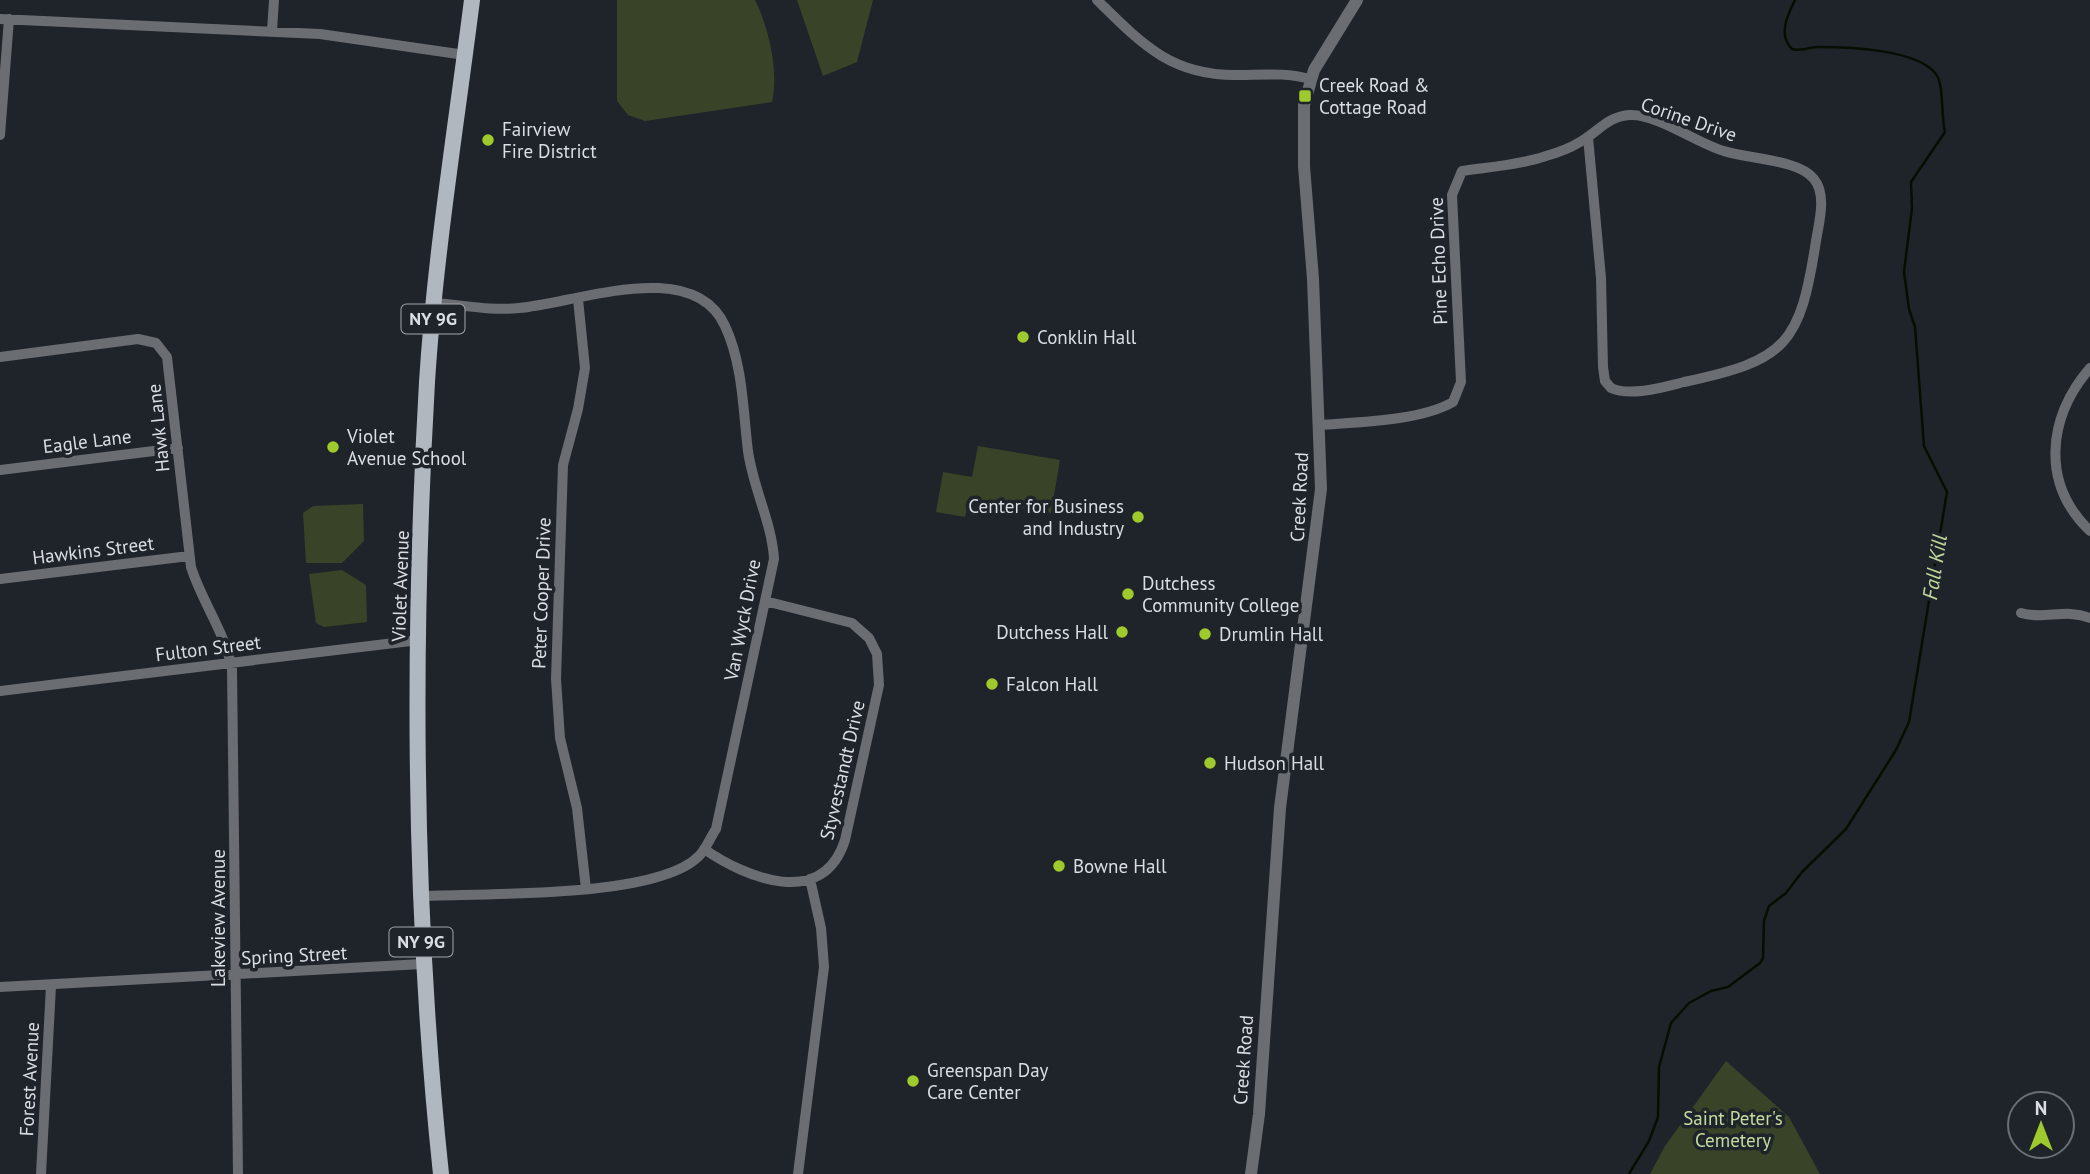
<svg xmlns="http://www.w3.org/2000/svg" width="2090" height="1174" font-family="'PT Sans',sans-serif">
  <rect width="100%" height="100%" fill="#1f242b"/>
  <path fill="#394327" d="M617 0H755C769 28 779 72 772 102L645 121 628 115 617 101Z
    M797 0H873L857 62 823 76Z
    M978 446 1060 460 1051 513 969 498 965 517 936 512 943 472 972 477Z
    M363 504 364 541 342 563H306L303 513 313 506Z
    M342 570 366 585 367 622 324 627 316 623 309 574Z
    M1726 1061 1789 1117 1820 1174H1650L1665 1146Z"/>
  <g fill="none" stroke-linecap="round" stroke-linejoin="round">
    <path stroke="#070e00" stroke-width="2.5" d="M1629 1174 1649 1141 1658 1117 1659 1067 1671 1023 1689 1003 1711 991 1728 987 1760 963 1763 958 1764 921 1769 906 1786 893 1802 872 1846 829 1896 750 1909 722 1947 492 1924 446 1915 327 1909 309 1904 272 1912 208 1911 182 1945 132C1941 117 1944 84 1936 74 1917 49 1847 47 1818 47 1809 47 1801 52 1792 49 1778 35 1787 16 1795 0"/>
    <path stroke="#6a6d71" stroke-width="10" d="M1097 0C1141 43 1170 75 1235 75 1260 75 1286 72 1310 79
      M0 19 320 34 465 55
      M272 31 274 0
      M0 135 9 19
      M578 299 585 368 578 409 563 465 556 679 560 738 577 808 586 889
      M0 357 138 339 156 343 167 357 191 567C202 602 225 632 232 669L238 1174
      M2090 368C2048 417 2040 483 2090 531
      M1320 425C1358 422 1420 421 1453 402L1461 382 1452 195 1462 171C1489 167 1520 165 1546 156 1557 153 1570 148 1580 142 1598 132 1608 116 1630 115 1658 114 1696 143 1724 151 1747 159 1798 159 1814 179 1827 195 1819 222 1816 241 1800 345 1787 360 1684 382 1664 387 1631 397 1611 388L1605 381 1603 367 1601 278 1588 137
      M0 470 178 448
      M0 579 189 556
      M2021 613C2044 620 2066 608 2090 618
      M0 691 419 640
      M704 849C746 878 823 910 845 840L879 685 877 654 869 638 852 623 765 601
      M420 896C482 893 657 899 699 856 706 849 710 838 716 829L774 559C772 523 753 488 748 451 743 411 743 364 725 326 693 256 577 303 519 308 491 311 463 305 435 303
      M0 987 422 964
      M41 1174 51 986
      M798 1174 824 967 821 928 810 879"/>
    <path stroke="#6a6d71" stroke-width="12" d="M1251 1174 1259 1114 1280 808 1321 489 1313 279 1304 166V105L1314 70 1357 0"/>
    <path stroke="#b1b7bf" stroke-width="16" d="M441 1174C413 911 412 646 427 382 435 255 456 127 472 0"/>
  </g>
  <g fill="#9fca2e" stroke="#1f242b" stroke-width="2.5">
    <rect x="1298" y="89" width="14" height="14" rx="3.5"/>
    <circle cx="488" cy="140" r="7"/>
    <circle cx="1023" cy="337" r="7"/>
    <circle cx="333" cy="447" r="7"/>
    <circle cx="1138" cy="517" r="7"/>
    <circle cx="1128" cy="594" r="7"/>
    <circle cx="1122" cy="632" r="7"/>
    <circle cx="1205" cy="634" r="7"/>
    <circle cx="992" cy="684" r="7"/>
    <circle cx="1210" cy="763" r="7"/>
    <circle cx="1059" cy="866" r="7"/>
    <circle cx="913" cy="1081" r="7"/>
  </g>
  <g text-anchor="middle" stroke-width="7" stroke-linejoin="round" paint-order="stroke">
    <g fill="#1f242b" stroke="#a2a6ac" stroke-width="2">
      <rect x="401.5" y="304.5" width="63" height="29" rx="5"/>
      <rect x="389.5" y="927.5" width="63" height="29" rx="5"/>
    </g>
    <g font-size="18" font-weight="bold" fill="#dadee3">
      <text x="433" y="325">NY 9G</text>
      <text x="421" y="948">NY 9G</text>
    </g>
    <g font-size="19" fill="#dadee3" stroke="#1f242b" text-anchor="start">
      <text x="1319" y="92">Creek Road &amp;<tspan x="1319" dy="22">Cottage Road</tspan></text>
      <text x="502" y="136">Fairview<tspan x="502" dy="22">Fire District</tspan></text>
      <text x="1037" y="344">Conklin Hall</text>
      <text x="347" y="443">Violet<tspan x="347" dy="22">Avenue School</tspan></text>
      <text x="1124" y="513" text-anchor="end">Center for Business<tspan x="1124" dy="22">and Industry</tspan></text>
      <text x="1142" y="590">Dutchess<tspan x="1142" dy="22">Community College</tspan></text>
      <text x="1108" y="639" text-anchor="end">Dutchess Hall</text>
      <text x="1219" y="641">Drumlin Hall</text>
      <text x="1006" y="691">Falcon Hall</text>
      <text x="1224" y="770">Hudson Hall</text>
      <text x="1073" y="873">Bowne Hall</text>
      <text x="927" y="1077">Greenspan Day<tspan x="927" dy="22">Care Center</tspan></text>
    </g>
    <g font-size="19" fill="#dadee3" stroke="#1f242b">
      <text transform="translate(1689 119) rotate(19)" y="7">Corine Drive</text>
      <text transform="translate(1438 261) rotate(-92)" y="7">Pine Echo Drive</text>
      <text transform="translate(158 428) rotate(-96)" y="7">Hawk Lane</text>
      <text transform="translate(87 441) rotate(-7)" y="7">Eagle Lane</text>
      <text transform="translate(1299 497) rotate(-87)" y="7">Creek Road</text>
      <text transform="translate(93 550) rotate(-7)" y="7">Hawkins Street</text>
      <text transform="translate(400 586) rotate(-88)" y="7">Violet Avenue</text>
      <text transform="translate(541 593) rotate(-88)" y="7">Peter Cooper Drive</text>
      <text transform="translate(742 620) rotate(-79)" y="7">Van Wyck Drive</text>
      <text transform="translate(208 648) rotate(-7)" y="7">Fulton Street</text>
      <text transform="translate(842 770) rotate(-77)" y="7">Styvestandt Drive</text>
      <text transform="translate(218 918) rotate(-90)" y="7">Lakeview Avenue</text>
      <text transform="translate(294 955) rotate(-3)" y="7">Spring Street</text>
      <text transform="translate(1243 1060) rotate(-86)" y="7">Creek Road</text>
      <text transform="translate(29 1079) rotate(-87)" y="7">Forest Avenue</text>
    </g>
    <g font-size="19" fill="#c5db9f" stroke="#1f242b">
      <text x="1733" y="1125">Saint Peter's<tspan x="1733" dy="22">Cemetery</tspan></text>
    </g>
    <g font-size="21" font-style="italic" fill="#c1d79b" stroke="#1f242b">
      <text transform="translate(1935 567) rotate(-81)" y="7">Fall Kill</text>
    </g>
  </g>
  <g transform="translate(2041 1125)"><circle r="33" fill="#1f242b" stroke="#6a6e75" stroke-width="2"/>
  <path d="M0-5L12 26L0 18L-12 26Z" fill="#9fca2e"/>
  <text y="-10" font-size="19" font-weight="bold" text-anchor="middle" fill="#dadee3">N</text>
  </g>
</svg>
